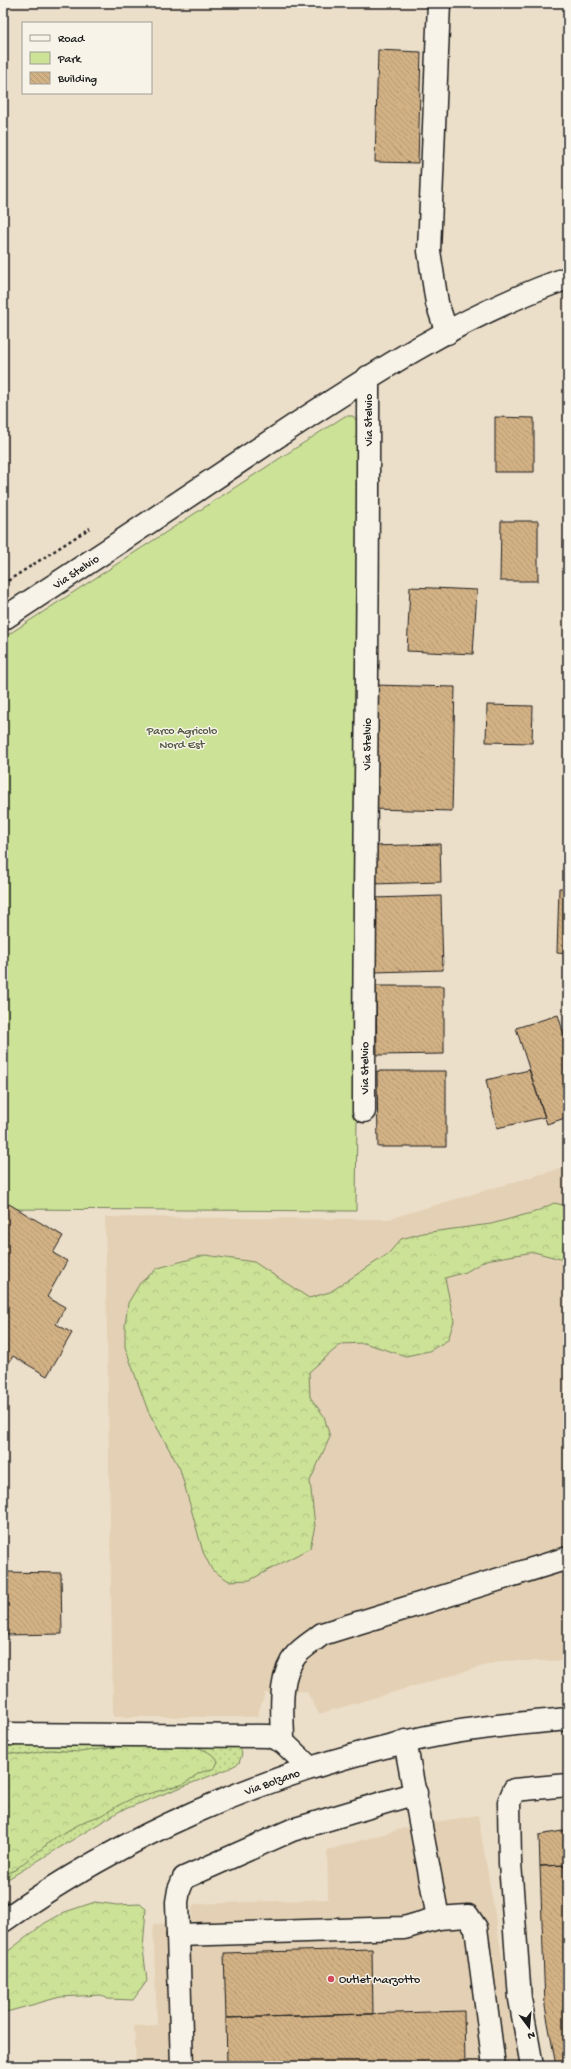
<svg xmlns="http://www.w3.org/2000/svg" width="571" height="2069" font-family="'Gochi Hand',sans-serif">
  <defs>
    <pattern id="grass-dots" width="8" height="8" patternUnits="userSpaceOnUse"><rect width="8" height="8" fill="#cce297"/><path d="M2 2h.1M6 6h.1" fill="none" stroke="#afc182" stroke-width="1.8" stroke-linecap="round"/></pattern>
    <pattern id="forest-crowns" width="20" height="18" patternUnits="userSpaceOnUse"><rect width="20" height="18" fill="#cce297"/><path d="M2 6a3 3 0 1 1 6 0M12 15a3 3 0 1 1 6 0" fill="none" stroke="#afc182"/></pattern>
    <pattern id="building-back-hatch" width="6" height="6" patternUnits="userSpaceOnUse"><rect width="6" height="6" fill="#d2b185"/><path d="M-1 5l2 2M0 0l6 6M5-1l2 2" fill="none" stroke="#b49872"/></pattern>
  </defs>
  <rect width="100%" height="100%" fill="#ecdfca"/>
  <filter id="ink" filterUnits="userSpaceOnUse"><feTurbulence type="fractalNoise" baseFrequency=".025" numOctaves="2"/><feDisplacementMap in="SourceGraphic" scale="8" xChannelSelector="R" yChannelSelector="G"/><feConvolveMatrix kernelMatrix="1 2 1 2 8 2 1 2 1" color-interpolation-filters="sRGB"/></filter>
  <g filter="url(#ink)">
    <path fill="#e4d1b5" d="M568 1166V1661H501L319 1714 306 1691 265 1693 257 1717H113L105 1217 388 1219Z
      M478 1815 521 2066H136L134 2026 157 2025 153 1924 190 1922 193 1904 328 1899 327 1850 411 1826Z"/>
    <path fill="url(#grass-dots)" stroke="#747f5a" d="M3 1741 238 1745 242 1754 239 1763 228 1769 120 1811 3 1882Z"/>
    <path fill="url(#forest-crowns)" stroke="#747f5a" d="M554 1203 568 1206V1261L534 1252 486 1260 466 1272 445 1278 454 1321 448 1340 429 1351 406 1356 364 1343 341 1344 309 1372 310 1397 324 1416 330 1437 310 1481 315 1526 310 1548 250 1580 229 1581 212 1570 203 1552 180 1469 148 1411 125 1347V1326L128 1303 140 1283 158 1268 205 1255 254 1262 309 1298 330 1292 388 1254 401 1239 423 1233 491 1224 535 1212Z
      M150 1742C171 1744 205 1742 218 1761L215 1768 199 1773 184 1784 133 1798 117 1806 103 1815 87 1820 56 1837 15 1870 3 1875V1752L24 1755 49 1750 80 1752Z
      M95 1902 117 1905 140 1904 146 1909 143 1949 147 1981 133 2000 108 1999 101 1995 60 1997 3 2013V1955L45 1923 65 1912Z"/>
    <path fill="#cce297" stroke="#747f5a" d="M345 416H353L364 430 356 1211 3 1209V638Z"/>
    <path fill="url(#building-back-hatch)" stroke="#1c1c1c" d="M378 50 421 52 418 163 375 162Z
      M495 417 534 418V472H495Z
      M501 521H538V581H500Z
      M410 587 477 590 473 654 407 651Z
      M373 685 455 687 452 811 370 809Z
      M487 705 533 706 532 743 486 742Z
      M440 844 441 882 373 884 372 846Z
      M559 888H568V954L557 953Z
      M441 896 443 970 375 972 373 898Z
      M376 986H444V1054L377 1055Z
      M558 1015 568 1047V1117L547 1124 516 1028Z
      M529 1070 545 1117 497 1128 486 1080Z
      M377 1071H446V1147H378Z
      M9 1204 63 1236 53 1253 67 1261 47 1297 65 1307 56 1324 72 1333 47 1376 13 1356 3 1373V1214Z
      M3 1572 61 1573 62 1634 3 1635Z
      M568 1830V1865L540 1866 539 1835Z
      M568 1865V2066H556L545 2006 540 1866Z
      M372 1949 373 2014 226 2018 224 1953Z
      M464 2011 465 2066H227L226 2018Z"/>
    <g fill="none" stroke-linecap="round" stroke-linejoin="round">
      <g stroke="#1c1c1c" stroke-width="25">
        <g id="minor">
          <path d="M439 3 429 251 437 303 447 333"/>
          <path id="s1" d="M3 619C90 562 177 504 263 446 360 382 458 316 568 278"/>
          <path id="s2" d="M364 1111C364 866 369 622 368 377"/>
          <path d="M3 1734 269 1736 283 1742 309 1767"/>
          <path d="M405 1741 438 1918 468 1916 476 1928 494 2066"/>
          <path d="M283 1742C283 1715 277 1678 296 1655 303 1647 314 1641 322 1634L568 1558"/>
          <path id="s3" d="M3 1921C123 1836 262 1775 405 1742 458 1729 513 1724 568 1719"/>
          <path d="M178 1935 404 1928 438 1918"/>
          <path d="M182 2066 177 1902 179 1890 184 1878 292 1830 416 1793"/>
          <path d="M532 2066 520 1999 510 1863 509 1802 514 1790 568 1785"/>
        </g>
      </g>
      <path stroke="#1c1c1c" stroke-width="2.5" stroke-dasharray="3 3" stroke-linecap="butt" d="M3 584 90 528"/>
      <use href="#minor" stroke="#f7f3e8" stroke-width="22"/>
    </g>
  </g>
  <circle fill="#d1495b" stroke="#f7f3e8" stroke-width="1.5" cx="331" cy="1979" r="4"/>
  <g text-anchor="middle" stroke-width="3" stroke-linejoin="round" paint-order="stroke">
    <g font-size="12" fill="#1c1c1c" stroke="#f7f3e8">
      <text transform="translate(368 420) rotate(-90)" y="4">Via Stelvio</text>
      <text dy="4" stroke="none"><textPath href="#s1" startOffset="87">Via Stelvio</textPath></text>
      <text dy="4" stroke="none"><textPath href="#s2" startOffset="367">Via Stelvio</textPath></text>
      <text dy="4" stroke="none"><textPath href="#s2" startOffset="43">Via Stelvio</textPath></text>
      <text dy="4" stroke="none"><textPath href="#s3" startOffset="304">Via Bolzano</textPath></text>
    </g>
    <g font-size="12" fill="#515741" stroke="#f7f3e8">
      <text x="182" y="734">Parco Agricolo<tspan x="182" dy="14">Nord Est</tspan></text>
    </g>
    <g font-size="12" fill="#1c1c1c" stroke="#f7f3e8" text-anchor="start">
      <text x="339" y="1983">Outlet Marzotto</text>
    </g>
  </g>
  <rect width="571" height="2069" fill="none" stroke="#f7f3e8" stroke-width="16"/>
  <rect x="8" y="8" width="555" height="2053" fill="none" stroke="#1c1c1c" stroke-width="1.5" filter="url(#ink)"/>
  <rect x="22" y="22" width="130" height="72" fill="#f7f3e8" stroke="#9f9d96"/>
  <rect x="30" y="35" width="20" height="6" fill="#f7f3e8" stroke="#9f9d96"/>
  <text x="58" y="42" font-size="12" fill="#1c1c1c">Road</text>
  <rect x="30" y="52" width="20" height="12" fill="#cce297" stroke="#9f9d96"/>
  <text x="58" y="62" font-size="12" fill="#1c1c1c">Park</text>
  <rect x="30" y="72" width="20" height="12" fill="url(#building-back-hatch)" stroke="#9f9d96"/>
  <text x="58" y="82" font-size="12" fill="#1c1c1c">Building</text>
  <g transform="translate(529 2027) rotate(164)" stroke="#f7f3e8" stroke-width="3" paint-order="stroke">
  <path d="M0-3L7 15L0 10L-7 15Z" fill="#1c1c1c"/>
  <text y="-6" font-size="11" font-weight="bold" text-anchor="middle" fill="#1c1c1c">N</text>
  </g>
</svg>
